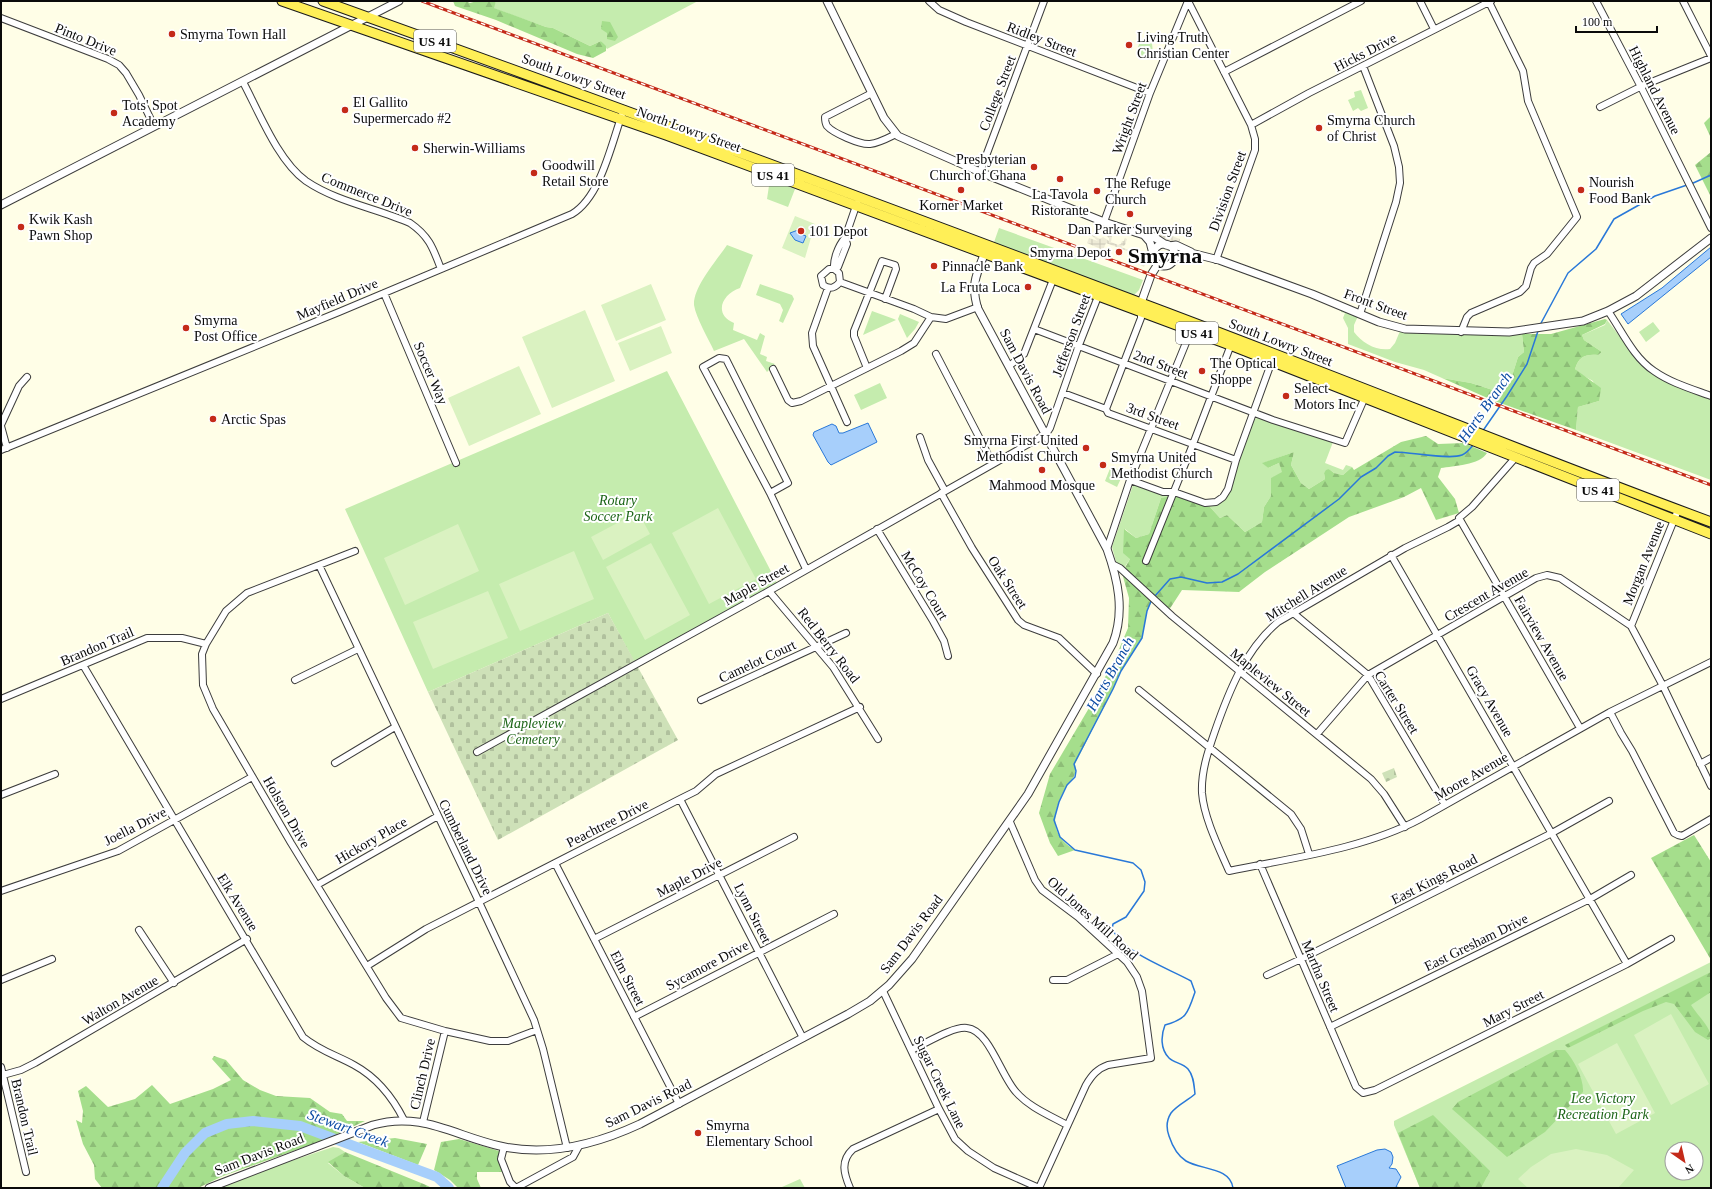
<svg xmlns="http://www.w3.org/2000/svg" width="1712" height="1189" font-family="'Times New Roman',serif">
  <defs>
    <pattern id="forest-firs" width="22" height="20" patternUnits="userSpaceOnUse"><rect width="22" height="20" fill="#a5de8c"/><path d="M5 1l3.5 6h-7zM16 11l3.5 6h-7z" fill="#8dbd77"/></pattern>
    <pattern id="cemetery-stones" width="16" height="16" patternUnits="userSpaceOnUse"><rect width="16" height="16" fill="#cee1b8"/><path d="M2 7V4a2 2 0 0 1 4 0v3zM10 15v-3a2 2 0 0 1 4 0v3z" fill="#b0c09d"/></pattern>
    <pattern id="plaza-grid" width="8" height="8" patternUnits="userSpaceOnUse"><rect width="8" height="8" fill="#eeebd7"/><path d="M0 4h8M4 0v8" fill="none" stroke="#cbc8b7"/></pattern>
  </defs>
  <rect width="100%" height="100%" fill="#fffee7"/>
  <path fill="#c5ecae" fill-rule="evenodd" d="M496 1H698L607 49 601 41 590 46 553 28 546 27 493 8Z
    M1148 32 1161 36 1158 43 1146 39Z
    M1143 39 1152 43 1153 54 1141 57 1136 54 1140 41 1142 42Z
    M1361 90 1368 108 1361 111 1358 108 1353 111 1348 100 1355 97 1354 92Z
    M770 179 795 189 788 207 767 199Z
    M999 228 1143 280 1139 290 1133 296 993 245Z
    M727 245 753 255 740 288C722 294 713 314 734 323L733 330 757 340 760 333 765 336 760 354 767 357 766 361 775 364 767 372 744 339 714 351C708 338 696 318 694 305 693 287 717 260 727 245Z
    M760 284 792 295 794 299 783 323 779 321 783 310 780 304 756 295Z
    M1341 309 1358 316 1354 325V332C1362 343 1376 351 1390 349L1395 343 1400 331 1422 334H1522L1524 352 1518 357 1512 376 1499 389V392L1471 383 1442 378 1424 370 1395 362 1348 344V328L1343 318 1345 313 1341 312Z
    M872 311 894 319 896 320 863 335Z
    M900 314 919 322 915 329 907 338 898 319Z
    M1607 320 1641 364 1662 380 1711 400V480L1576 430 1578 407 1599 401 1593 381 1582 375 1575 369C1579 356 1586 354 1598 355L1602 352 1584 340 1582 335 1605 325Z
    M1653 322 1660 331 1646 342 1639 332Z
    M667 371 777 583 635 663 608 613 428 692 345 509Z
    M880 383 887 398 861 410 854 395Z
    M1259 417 1333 442 1325 463 1343 470 1346 465 1352 467 1343 475 1334 473 1329 469 1324 473 1325 479 1309 489 1301 483 1291 465 1294 452 1263 463 1268 468 1279 463 1283 473 1272 478 1271 496 1264 507 1262 522 1245 532 1227 515 1220 518 1210 507 1203 504 1222 500 1253 420Z
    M1111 466 1124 472 1117 487 1105 481Z
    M1135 484 1170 495V497L1161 498 1149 534 1136 538 1125 529 1130 559 1124 568 1117 565 1112 547 1133 485Z
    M1711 962V1188H1420L1394 1125V1121ZM1672 1149H1696V1173H1672Z
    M333 1147 339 1148 345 1152 328 1163 344 1176 365 1188H221L279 1165Z
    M800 1179 805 1188 782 1187Z"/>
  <path fill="url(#forest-firs)" d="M453 1H466L470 3 477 1H496L494 8 546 27 553 28 590 46 601 41 606 46V51L593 58 577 54 496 20 455 6Z
    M602 21 610 22 618 37 615 41 607 39V33L601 29Z
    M1711 116V138L1704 123Z
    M1711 152V197L1695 165Z
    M1605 319 1607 320 1605 324 1582 335 1584 340 1602 352 1598 355C1586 354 1579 356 1575 369L1601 388 1599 401 1578 407 1576 430 1492 400 1442 378 1471 383 1499 392V389L1512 376 1518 357 1524 352 1522 334H1551Z
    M1426 436 1438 444 1464 443 1487 453C1480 465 1453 466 1441 468L1438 477 1455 499 1459 513 1436 520 1421 488 1404 497 1349 517 1265 572 1239 592 1182 590 1169 610 1153 599 1147 611 1142 638 1121 671 1113 689 1075 764C1077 776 1073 777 1067 786 1058 800 1049 823 1061 838 1064 843 1070 847 1075 850L1058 856 1050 843 1039 813 1050 774 1089 708 1117 654 1128 628 1129 598 1122 573 1130 559 1123 553 1124 529 1136 538 1149 534 1161 498 1177 495 1210 507 1220 518 1227 515 1245 532 1262 522 1264 507 1271 496V478L1282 472 1279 463 1268 468 1262 463 1294 452 1291 465 1301 483 1309 489 1325 479 1324 473 1326 470 1329 469 1334 473 1343 475 1352 467 1354 470 1401 442Z
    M1694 835 1711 862V960L1651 858Z
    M1711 972V992L1691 1005C1697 1015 1711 1027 1711 1038L1708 1040 1695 1032 1674 1004 1666 1002 1643 1011 1568 1048 1565 1045Z
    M1556 1050H1565C1574 1060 1584 1079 1583 1092L1545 1132 1507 1157 1452 1109 1458 1102Z
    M214 1056 226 1060 243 1080 260 1090 276 1096 310 1098 330 1112 342 1114 347 1121H365L324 1140 223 1176 198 1188H102L95 1179 94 1165 83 1144 76 1120 82 1123 83 1111 78 1091 86 1086 108 1107 135 1099 152 1085 170 1104 213 1089 231 1080 212 1059Z
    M1433 1115 1490 1171 1481 1188H1420L1398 1133Z
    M395 1138 427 1144 418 1165 358 1142Z
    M459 1139 499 1151 502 1172H477V1179L481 1188H458L450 1180 434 1170 441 1142Z
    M345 1152 426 1185 432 1188H365L344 1176 328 1162Z"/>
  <path fill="url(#cemetery-stones)" d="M608 613 678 740 498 840 428 692Z
    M1394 768 1397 777 1386 782 1382 773Z"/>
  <path fill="#daf2c1" d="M795 216 815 224 805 258 782 248Z
    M651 284 666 320 616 341 601 305Z
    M585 310 615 381 552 408 522 337Z
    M661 326 672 353 630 371 618 343Z
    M519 366 541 414 469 446 448 398Z
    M718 508 756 579 709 604 672 533Z
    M638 512 650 534 603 560 591 537Z
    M458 524 479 571 405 605 384 558Z
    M651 543 690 615 645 640 606 567Z
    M574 551 594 599 520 631 499 584Z
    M488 591 508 638 433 669 413 622Z
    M1671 1014 1709 1084 1671 1105 1634 1035Z
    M1617 1043 1655 1113 1616 1134 1578 1064Z
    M1576 1149 1607 1155 1634 1170 1618 1188H1528L1518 1179 1531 1167 1551 1154Z"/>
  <path fill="url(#plaza-grid)" d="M1142 225 1180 239V241L1174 243 1146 232 1142 228Z
    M1107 231 1110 232 1112 236 1111 242 1118 245 1121 244 1122 241H1124L1125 238 1127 239 1125 245 1121 247 1142 255V262H1146L1144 267 1133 261 1135 254 1106 243 1103 250 1087 243 1089 238 1098 241 1090 234 1100 239 1103 237 1109 241V238L1107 236 1108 235Z"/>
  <path fill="#a7cffb" stroke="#2978d8" d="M798 230 801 234 806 236 803 243 795 240 790 233Z
    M1711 247V257L1628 324 1621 314 1662 288Z
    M868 423 877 442 831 465 828 462 813 435 814 432 832 424 836 426 839 433H843Z
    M1385 1149 1391 1152 1393 1157 1392 1164 1389 1168 1396 1169 1401 1177 1396 1187 1402 1188H1346L1337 1166 1377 1150Z"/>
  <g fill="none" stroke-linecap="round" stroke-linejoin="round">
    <path stroke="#2978d8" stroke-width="1.5" d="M1691 184 1711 175
      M1540 325 1568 273 1596 249 1614 219 1655 196 1687 185
      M1482 432 1507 396 1527 364 1538 331
      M1155 596 1170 579 1181 577 1207 583 1222 582 1238 574 1339 499 1361 477 1376 468 1388 456 1395 452C1411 452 1449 460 1462 455 1467 453 1470 449 1473 445
      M1152 599 1147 611 1142 638 1121 671 1113 689 1074 764 1076 771 1075 777 1067 785 1059 802 1054 820 1060 837 1075 850 1133 863 1141 870 1145 882 1144 891 1126 917 1113 924 1112 929C1125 954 1168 968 1191 981L1195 992C1188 1013 1187 1019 1165 1025 1161 1035 1160 1049 1169 1058 1174 1063 1183 1063 1188 1069 1194 1076 1194 1086 1195 1094 1187 1101 1177 1105 1171 1113 1166 1121 1166 1128 1169 1136 1172 1145 1178 1156 1186 1161 1201 1170 1230 1167 1233 1188"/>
    <path stroke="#a7cffb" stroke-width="10" d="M162 1188 185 1153 205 1133 227 1124 253 1121 300 1126 437 1177 449 1188"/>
    <g stroke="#3d3d3d" stroke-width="8">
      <path id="minor" d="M929 1 939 10 966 22 1150 93
        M1188 1 1251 125 1255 139V150L1216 260
        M1420 1 1434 29
        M1596 1 1641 87 1711 228
        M1683 1 1711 56
        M1 18 108 59 119 65 126 73 139 95 154 126
        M1224 72 1361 1
        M243 82C259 112 278 161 306 181 337 202 376 208 410 223 429 236 433 248 441 269
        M872 93 825 117C825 120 825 123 827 126 833 133 860 145 870 144 879 143 888 138 896 134
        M1600 107 1644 85 1711 58
        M1251 125 1309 93 1491 1
        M980 172 1044 1
        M1104 222 1150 93 1188 1
        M845 238 847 244 838 267 834 269 839 273 840 282C835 288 830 290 823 285L821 276 829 269H834C833 260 838 246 845 238L857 203
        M828 288 812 333 813 346 847 422
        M384 293 456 463
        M1608 311C1622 331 1633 357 1654 371 1671 383 1692 389 1711 396
        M1360 314 1396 202 1400 183 1399 167 1394 146 1363 66
        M931 317 946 319 978 307
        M1034 329 1273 420 1345 443 1365 397
        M1461 332 1467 317 1471 313 1520 292 1526 286 1531 268 1534 263 1547 254 1577 217 1528 101 1523 71 1489 2
        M936 354 993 464
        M719 358 726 359 788 483 770 493 703 367Z
        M1009 366 1024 354 1054 277
        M867 368 854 336V331L882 261 895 265 896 269 885 299
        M773 369 788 400 792 403 801 401 901 351 914 343 931 317 914 309 840 282
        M1063 393 1106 409 1108 413 1236 460
        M1106 409 1141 318V312
        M1 425 19 386 27 377
        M1 426 7 448
        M920 437 928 460 945 491
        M1 450 339 312 572 214C602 196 612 140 624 109
        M1516 457 1472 507 1459 518 1580 728
        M1130 480 1163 492H1174L1205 503 1216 502 1223 497 1228 489 1236 460 1273 358
        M770 493 806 569
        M941 493 972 548 1018 620 1024 625 1059 638 1097 674
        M1460 520 1448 527 1405 548 1278 622C1245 650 1229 691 1215 731 1208 751 1201 772 1202 793 1204 818 1219 848 1229 871 1291 858 1364 849 1420 819L1610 712 1711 662
        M877 529 933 621 944 641 948 656
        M1107 549 1130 480 1192 328
        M355 551 247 593 226 611 206 644 202 654 203 685 213 709 291 843 386 998 401 1018 445 1031 490 1041H508L537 1030
        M1391 555 1627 964
        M1146 561 1193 444 1232 342
        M1112 564 1120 568 1172 616 1371 779 1384 794 1405 827
        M319 565 479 902 534 1020 543 1049 567 1148
        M769 591 833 667 878 739
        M1292 612 1368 675 1445 805
        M1631 626 1678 510
        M83 665 303 1037C320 1051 336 1055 354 1065 376 1077 393 1098 404 1120
        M295 680 358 649
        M1139 690 1291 814 1301 829 1309 854
        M1 699 147 638H182L206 644
        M701 700 846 633
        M1610 712 1621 733 1632 751 1674 833 1678 835 1682 836 1711 819
        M1317 734 1368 675 1536 578 1547 575 1560 578 1631 626 1663 686 1711 786
        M477 752 769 591 1046 434 1050 428 1079 345 1099 294
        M335 763 395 727
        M1700 764 1711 758
        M1 795 55 774
        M680 799 803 1038
        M1010 822 1035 880 1042 890 1078 917 1127 962 1137 977 1142 991 1151 1058 1108 1065C1097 1069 1092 1075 1086 1085L1039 1188
        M555 863 679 1104
        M1260 864 1356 1087 1363 1093 1375 1090 1627 964 1671 939
        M317 885 438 816
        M1 891 118 851 252 777
        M139 930 174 983
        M594 939 794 837
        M367 966 426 929 680 799 696 791 716 774 860 707
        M1267 975 1301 959 1552 833 1609 801
        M1 980 52 959
        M1053 980H1067L1118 954
        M883 991 939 1109 955 1139 968 1151 994 1168 1039 1188
        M634 1017 834 914
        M1330 1027 1590 899 1631 875
        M911 1050C925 1044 953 1026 967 1028 989 1030 1001 1076 1016 1092 1029 1107 1049 1115 1067 1125
        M1 1067 26 1172
        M3 1075 21 1070 35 1063 247 939
        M423 1122 445 1031
        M504 1147 501 1159 510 1182 516 1188
        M516 1188 573 1157 579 1146
        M850 1188C844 1174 840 1161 853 1149L939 1109"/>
    </g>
    <g stroke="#3d3d3d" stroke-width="9">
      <path id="tertiary" d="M827 1 884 118 898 136 980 172 1104 222 1144 235 1154 237 1166 245
        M1 205 399 1
        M1144 235 1150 242 1153 254
        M1153 255a11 11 0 1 1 22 0a11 11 0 1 1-22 0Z
        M1169 246 1176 245 1191 252
        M1175 258 1187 252 1219 260 1312 294 1379 322 1405 329 1509 332 1583 321 1608 311 1636 296 1711 238
        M1141 306V303L1151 275 1158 264
        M209 1188 373 1125C421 1111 455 1136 500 1146 548 1157 597 1144 640 1124L848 1014 870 1001 889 985 912 959 1028 794 1113 643C1125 611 1118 580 1107 549L978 309C970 284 977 273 986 250"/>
    </g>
    <g stroke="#1b1b1b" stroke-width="11">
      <path id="primary" d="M282 1 666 135 1230 345 1711 534
        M323 1C596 99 869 200 1141 303 1331 374 1520 451 1711 522"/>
    </g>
    <use href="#minor" stroke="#fff" stroke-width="6"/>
    <use href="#tertiary" stroke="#fff" stroke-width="7"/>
    <use href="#primary" stroke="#ffef57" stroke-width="9"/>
    <g stroke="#c42a19" stroke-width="3">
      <path id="rail" d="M422 1 1711 485"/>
    </g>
    <use href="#rail" stroke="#fff" stroke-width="1.5" stroke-dasharray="4.5" stroke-linecap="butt"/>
  </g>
  <g fill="#c42a19" stroke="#fff" stroke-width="1.5">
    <circle cx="172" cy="34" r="4"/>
    <circle cx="1129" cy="45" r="4"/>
    <circle cx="345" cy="110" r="4"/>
    <circle cx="114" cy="113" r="4"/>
    <circle cx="1319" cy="128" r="4"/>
    <circle cx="415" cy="148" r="4"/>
    <circle cx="1034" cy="167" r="4"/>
    <circle cx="534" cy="173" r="4"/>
    <circle cx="1060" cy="179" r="4"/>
    <circle cx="961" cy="190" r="4"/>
    <circle cx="1581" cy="190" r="4"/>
    <circle cx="1097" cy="191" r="4"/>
    <circle cx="1130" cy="214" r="4"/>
    <circle cx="21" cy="227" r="4"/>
    <circle cx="801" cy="231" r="4"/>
    <circle cx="1119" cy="252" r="4"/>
    <circle cx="934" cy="266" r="4"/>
    <circle cx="1028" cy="287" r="4"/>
    <circle cx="186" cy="328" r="4"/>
    <circle cx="1202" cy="371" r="4"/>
    <circle cx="1286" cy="396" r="4"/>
    <circle cx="213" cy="419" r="4"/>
    <circle cx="1086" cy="448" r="4"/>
    <circle cx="1103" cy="465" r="4"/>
    <circle cx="1042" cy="470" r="4"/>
    <circle cx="698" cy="1133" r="4"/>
  </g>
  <g text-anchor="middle" stroke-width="4" stroke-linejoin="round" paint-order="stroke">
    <g fill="#fff" stroke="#545454" stroke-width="1">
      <rect x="414" y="30" width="42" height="22" rx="3"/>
      <rect x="752" y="164" width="42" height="22" rx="3"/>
      <rect x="1176" y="322" width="42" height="22" rx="3"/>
      <rect x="1577" y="479" width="42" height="22" rx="3"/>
    </g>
    <g font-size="13" font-weight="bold" fill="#0a0a0a">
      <text x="435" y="46">US 41</text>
      <text x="773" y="180">US 41</text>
      <text x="1197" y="338">US 41</text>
      <text x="1598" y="495">US 41</text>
    </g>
    <g font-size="14" fill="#0a0a0a" stroke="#fff" text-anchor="start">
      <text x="180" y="39">Smyrna Town Hall</text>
      <text x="1137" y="42">Living Truth<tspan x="1137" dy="16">Christian Center</tspan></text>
      <text x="353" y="107">El Gallito<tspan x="353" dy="16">Supermercado #2</tspan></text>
      <text x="122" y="110">Tots' Spot<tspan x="122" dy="16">Academy</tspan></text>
      <text x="1327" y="125">Smyrna Church<tspan x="1327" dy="16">of Christ</tspan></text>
      <text x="423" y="153">Sherwin-Williams</text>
      <text x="1026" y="164" text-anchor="end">Presbyterian<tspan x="1026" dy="16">Church of Ghana</tspan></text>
      <text x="542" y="170">Goodwill<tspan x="542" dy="16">Retail Store</tspan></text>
      <text x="1589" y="187">Nourish<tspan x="1589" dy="16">Food Bank</tspan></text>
      <text x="1105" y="188">The Refuge<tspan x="1105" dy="16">Church</tspan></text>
      <text x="1060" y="199" text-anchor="middle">La Tavola<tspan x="1060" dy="16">Ristorante</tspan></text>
      <text x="961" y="210" text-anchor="middle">Korner Market</text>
      <text x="29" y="224">Kwik Kash<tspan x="29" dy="16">Pawn Shop</tspan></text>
      <text x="1130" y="234" text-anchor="middle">Dan Parker Surveying</text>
      <text x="809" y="236">101 Depot</text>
      <text x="1111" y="257" text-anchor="end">Smyrna Depot</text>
      <text x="942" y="271">Pinnacle Bank</text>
      <text x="1020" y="292" text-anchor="end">La Fruta Loca</text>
      <text x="194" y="325">Smyrna<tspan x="194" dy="16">Post Office</tspan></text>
      <text x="1210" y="368">The Optical<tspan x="1210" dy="16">Shoppe</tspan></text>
      <text x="1294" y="393">Select<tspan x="1294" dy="16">Motors Inc</tspan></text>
      <text x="221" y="424">Arctic Spas</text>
      <text x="1078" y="445" text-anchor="end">Smyrna First United<tspan x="1078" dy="16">Methodist Church</tspan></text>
      <text x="1111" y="462">Smyrna United<tspan x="1111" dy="16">Methodist Church</tspan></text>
      <text x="1042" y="490" text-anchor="middle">Mahmood Mosque</text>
      <text x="706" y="1130">Smyrna<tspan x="706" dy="16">Elementary School</tspan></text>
    </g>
    <g font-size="14" fill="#0a0a0a" stroke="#fff">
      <text transform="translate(86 39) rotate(22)" y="5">Pinto Drive</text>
      <text transform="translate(1042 39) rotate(21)" y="5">Ridley Street</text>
      <text transform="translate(1365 52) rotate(-27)" y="5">Hicks Drive</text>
      <text transform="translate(574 76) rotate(20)" y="5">South Lowry Street</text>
      <text transform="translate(1655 90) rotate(63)" y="5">Highland Avenue</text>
      <text transform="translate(997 93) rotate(-69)" y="5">College Street</text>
      <text transform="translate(1129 118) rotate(-70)" y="5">Wright Street</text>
      <text transform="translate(689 129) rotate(20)" y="5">North Lowry Street</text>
      <text transform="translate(1227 191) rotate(-70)" y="5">Division Street</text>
      <text transform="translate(367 194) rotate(22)" y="5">Commerce Drive</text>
      <text transform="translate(337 299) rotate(-23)" y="5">Mayfield Drive</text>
      <text transform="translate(1376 304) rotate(20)" y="5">Front Street</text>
      <text transform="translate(1071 335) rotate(-70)" y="5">Jefferson Street</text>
      <text transform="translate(1281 342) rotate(21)" y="5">South Lowry Street</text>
      <text transform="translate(1161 364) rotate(21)" y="5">2nd Street</text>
      <text transform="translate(1026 371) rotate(62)" y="5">Sam Davis Road</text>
      <text transform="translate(431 373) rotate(67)" y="5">Soccer Way</text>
      <text transform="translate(1153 416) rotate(20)" y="5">3rd Street</text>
      <text transform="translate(1643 563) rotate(-68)" y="5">Morgan Avenue</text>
      <text transform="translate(1008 582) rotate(57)" y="5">Oak Street</text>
      <text transform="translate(756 584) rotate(-29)" y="5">Maple Street</text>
      <text transform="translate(925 585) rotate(59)" y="5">McCoy Court</text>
      <text transform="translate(1306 593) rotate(-32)" y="5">Mitchell Avenue</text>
      <text transform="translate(1486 594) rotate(-30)" y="5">Crescent Avenue</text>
      <text transform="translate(1542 638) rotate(60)" y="5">Fairview Avenue</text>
      <text transform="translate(829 645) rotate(52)" y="5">Red Berry Road</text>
      <text transform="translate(97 646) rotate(-23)" y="5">Brandon Trail</text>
      <text transform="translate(757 661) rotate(-25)" y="5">Camelot Court</text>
      <text transform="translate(1271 682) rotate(39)" y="5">Mapleview Street</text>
      <text transform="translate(1490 701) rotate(60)" y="5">Gracy Avenue</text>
      <text transform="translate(1397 702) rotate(58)" y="5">Carter Street</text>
      <text transform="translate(1471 776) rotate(-30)" y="5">Moore Avenue</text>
      <text transform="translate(287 812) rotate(60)" y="5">Holston Drive</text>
      <text transform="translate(607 823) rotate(-27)" y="5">Peachtree Drive</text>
      <text transform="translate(135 826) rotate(-27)" y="5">Joella Drive</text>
      <text transform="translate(371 840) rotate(-30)" y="5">Hickory Place</text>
      <text transform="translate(466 847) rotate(64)" y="5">Cumberland Drive</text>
      <text transform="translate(689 877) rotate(-27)" y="5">Maple Drive</text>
      <text transform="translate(1434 879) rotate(-27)" y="5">East Kings Road</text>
      <text transform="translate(238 902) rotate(58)" y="5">Elk Avenue</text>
      <text transform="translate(753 913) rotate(63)" y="5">Lynn Street</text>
      <text transform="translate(1093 918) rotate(42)" y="5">Old Jones Mill Road</text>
      <text transform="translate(911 934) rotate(-53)" y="5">Sam Davis Road</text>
      <text transform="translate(1476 942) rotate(-26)" y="5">East Gresham Drive</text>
      <text transform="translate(707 965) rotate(-28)" y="5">Sycamore Drive</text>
      <text transform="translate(1321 976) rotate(67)" y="5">Martha Street</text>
      <text transform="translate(628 978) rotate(63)" y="5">Elm Street</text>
      <text transform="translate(120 1000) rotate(-30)" y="5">Walton Avenue</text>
      <text transform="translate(1513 1008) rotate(-27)" y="5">Mary Street</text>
      <text transform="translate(422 1074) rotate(-77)" y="5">Clinch Drive</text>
      <text transform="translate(940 1082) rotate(64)" y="5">Sugar Creek Lane</text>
      <text transform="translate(648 1103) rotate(-26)" y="5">Sam Davis Road</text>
      <text transform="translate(25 1117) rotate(77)" y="5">Brandon Trail</text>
      <text transform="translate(259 1154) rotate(-21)" y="5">Sam Davis Road</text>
    </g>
    <g font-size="14" font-style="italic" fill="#1c6517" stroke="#fff">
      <text x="618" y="505">Rotary<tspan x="618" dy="16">Soccer Park</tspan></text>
      <text x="533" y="728">Mapleview<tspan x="533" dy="16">Cemetery</tspan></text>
      <text x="1603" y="1103">Lee Victory<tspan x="1603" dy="16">Recreation Park</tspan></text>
    </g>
    <g font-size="15" font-style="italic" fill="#0b4ba4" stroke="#fff">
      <text transform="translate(1485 407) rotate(-55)" y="5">Harts Branch</text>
      <text transform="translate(1110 674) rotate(-61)" y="5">Harts Branch</text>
      <text transform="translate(348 1128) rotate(20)" y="5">Stewart Creek</text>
    </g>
    <g font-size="22" font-weight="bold" fill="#0a0a0a" stroke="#fff">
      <text x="1165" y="263">Smyrna</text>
    </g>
  </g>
  <rect width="1712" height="1189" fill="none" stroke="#0a0a0a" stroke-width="4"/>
  <g transform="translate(1684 1161) rotate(146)"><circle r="19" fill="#ffffff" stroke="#9d9d9d"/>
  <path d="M0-3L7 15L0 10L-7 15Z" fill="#c42a19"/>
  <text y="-6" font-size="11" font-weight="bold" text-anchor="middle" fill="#0a0a0a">N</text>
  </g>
  <path d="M1576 26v6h81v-6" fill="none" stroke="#0a0a0a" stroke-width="2"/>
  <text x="1582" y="26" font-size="12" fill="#0a0a0a" stroke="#ffffff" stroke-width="3" paint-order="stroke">100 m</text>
</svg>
